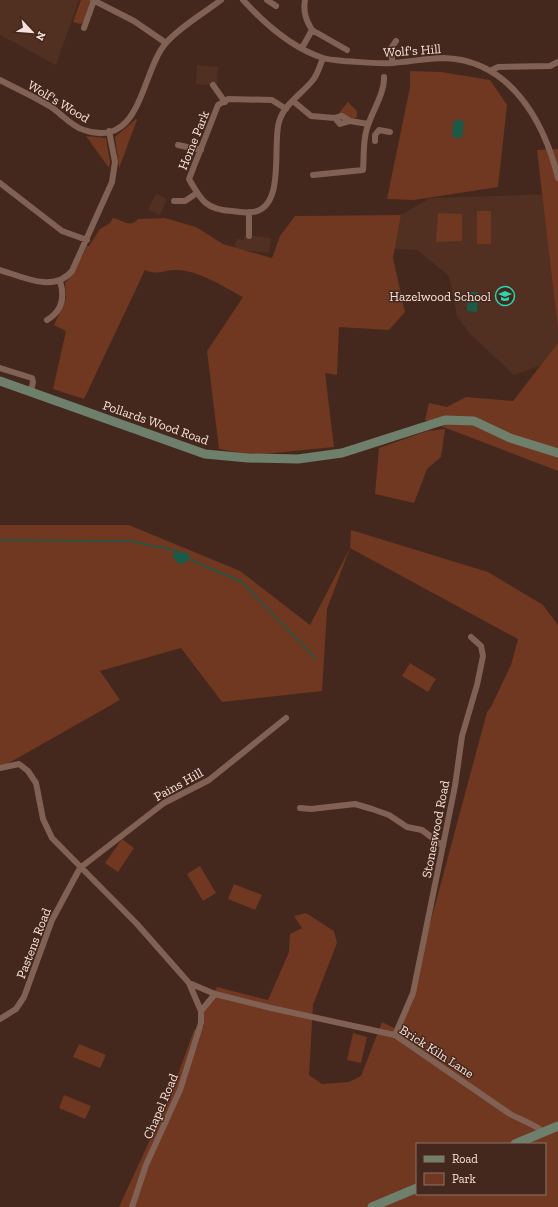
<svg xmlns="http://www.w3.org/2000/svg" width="558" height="1207" font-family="'Zilla Slab',serif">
  <rect width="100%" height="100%" fill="#44281d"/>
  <path fill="#512f21" d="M0 0H79L56 65 0 35Z
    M197 65 218 67 217 86 196 84Z
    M156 194 167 199 160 215 148 209Z
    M558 194V359L514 375 469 333 457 316 449 276 417 250 394 249 401 215 430 198Z
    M244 235 271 238 269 253 235 249 236 239 244 240Z"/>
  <path fill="#703721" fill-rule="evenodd" d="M81 0H91L83 22 80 24 73 22Z
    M410 71 441 72 490 80 507 105 498 187 414 200 387 199 410 87Z
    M348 102 357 111V117L350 121 335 118Z
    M136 119 137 120 119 168 115 137Z
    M86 136 106 138 110 162 109 168Z
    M558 149V329L537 150Z
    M477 211H491V244H477Z
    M438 213 462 214V241L436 242Z
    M401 215 393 258 405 312 389 330 339 327 337 375 325 373 334 447 253 455 219 449 207 351 243 297C222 286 202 272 178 270 165 269 158 276 145 270L84 399 53 389 66 331 54 325 66 298 65 283 74 273 87 246H89L100 229 110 223 113 218C121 219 130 229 138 219L165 218 196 227 223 244 272 258 280 236 295 216Z
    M558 343V471L425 420 429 403 447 407 466 397 513 401Z
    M445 429 441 457 427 469 414 503 375 494 379 448 427 431Z
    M0 525H129L240 571 310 625 350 548 327 609 322 691 222 702 181 648 100 671 120 700 0 768Z
    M351 530 488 572 543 605 558 625V1207H119L171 1094 194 1030 204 1027V1010L217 987 268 1000 289 952 290 934 302 928 294 916 306 913 334 931 337 943 313 1005 309 1075 322 1084 349 1082 361 1076 382 1022 400 1031 416 989 427 935 487 712 491 707 511 665 518 639 350 548ZM417 1144H545V1194H417Z
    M410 663 436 679 428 692 402 676Z
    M122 839 134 848 118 872 105 863Z
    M200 866 216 893 203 901 187 874Z
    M234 884 262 895 255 910 228 899Z
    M353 1033 367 1037 361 1063 347 1060Z
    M79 1044 106 1055 100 1068 73 1057Z
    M64 1095 91 1106 85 1119 59 1108Z"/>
  <path fill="#195b49" d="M454 120 464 121 462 138 452 137Z
    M468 292H478L477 312 467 311Z
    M174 550 189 554V559L183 564 176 562 173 556Z"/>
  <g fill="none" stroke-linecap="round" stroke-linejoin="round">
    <path stroke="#195b49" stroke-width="1.5" d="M0 540 129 541 174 550
      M189 559 242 582 315 658"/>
    <path stroke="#826155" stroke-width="6" d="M93 0 134 21 166 43
      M243 0C264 23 292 48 323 58 329 60 337 60 344 61 360 62 376 64 392 63 409 62 427 58 444 58 510 60 544 121 558 178
      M267 0 276 6
      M84 28 94 0
      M312 30 347 50
      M302 48 312 30C306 20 303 12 305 0
      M393 63 390 50 396 41
      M490 71 498 67 550 66 558 62
      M0 80C17 89 35 97 51 107 62 114 71 126 84 130 142 150 141 71 166 43 181 26 203 14 221 0
      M213 85 225 102
      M293 101 311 116 335 118 342 116 350 121 368 124
      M286 109 272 100 228 99 218 105 189 179C201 200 206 210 232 211 238 212 246 213 253 212 286 207 272 145 279 122 284 104 302 94 313 80 318 74 320 65 323 58
      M335 118 340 124 350 121
      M375 141V135L379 130 390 132
      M178 145 201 150
      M313 175 363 170C364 158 363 144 366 132 370 114 385 94 384 77
      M0 183 62 231 87 240
      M174 201H185L197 193
      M249 236V212
      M0 270C23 277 54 293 72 271L112 182 115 162 109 131
      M47 320C62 311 65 297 60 281
      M0 368 32 378 33 382 31 391
      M0 768 19 764 28 771 36 783 43 819 52 838 137 924 189 983 215 994 271 1008 395 1035 510 1114C519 1119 536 1125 542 1131
      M300 808 311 809 355 804 372 809 389 815 407 827 422 830 443 846
      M189 983 201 1011 215 994
      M0 1019 16 1009 24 997 52 920 80 868 164 803 209 780 286 718
      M395 1035 413 993 455 786 462 736 477 685 483 656 481 646 471 637
      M132 1207 146 1165 180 1090 201 1023V1011"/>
    <path stroke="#6e806c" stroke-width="9" d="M0 381 205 454 248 458 298 459 342 453 445 420 474 421 510 438 558 453
      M515 1144 558 1126
      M372 1207 417 1188"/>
  </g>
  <defs>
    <g id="school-ring" transform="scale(1)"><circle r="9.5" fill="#44281d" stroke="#2cd5ab" stroke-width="1.5"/><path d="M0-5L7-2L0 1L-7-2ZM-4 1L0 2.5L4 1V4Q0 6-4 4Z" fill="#2cd5ab"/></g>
  </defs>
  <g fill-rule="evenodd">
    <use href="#school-ring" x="505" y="296"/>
  </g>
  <g text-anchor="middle" stroke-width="3" stroke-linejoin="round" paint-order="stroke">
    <g font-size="13" fill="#f7e3dc" stroke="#44281d">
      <text transform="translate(412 50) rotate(-4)" y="5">Wolf's Hill</text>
      <text transform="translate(59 101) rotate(31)" y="5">Wolf's Wood</text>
      <text transform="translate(193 140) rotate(-68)" y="5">Home Park</text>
      <text transform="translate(156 422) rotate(19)" y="5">Pollards Wood Road</text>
      <text transform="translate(178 784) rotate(-29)" y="5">Pains Hill</text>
      <text transform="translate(435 829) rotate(-79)" y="5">Stoneswood Road</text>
      <text transform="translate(33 943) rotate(-69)" y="5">Pastens Road</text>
      <text transform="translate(437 1051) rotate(33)" y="5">Brick Kiln Lane</text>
      <text transform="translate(160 1106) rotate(-67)" y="5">Chapel Road</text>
    </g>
    <g font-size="13" fill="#f7e3dc" stroke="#44281d" text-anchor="end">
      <text x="491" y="301">Hazelwood School</text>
    </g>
  </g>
  <rect x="416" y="1143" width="130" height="52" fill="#44281d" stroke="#8c7369"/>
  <rect x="424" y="1156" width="20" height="6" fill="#6e806c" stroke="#8c7369"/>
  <text x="452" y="1163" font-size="12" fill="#f7e3dc">Road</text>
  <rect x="424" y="1173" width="20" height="12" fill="#703721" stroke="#8c7369"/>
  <text x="452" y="1183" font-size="12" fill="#f7e3dc">Park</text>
  <g transform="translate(32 32) rotate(116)" stroke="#44281d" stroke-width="3" paint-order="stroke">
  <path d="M0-3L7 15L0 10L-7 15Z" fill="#f7e3dc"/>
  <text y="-6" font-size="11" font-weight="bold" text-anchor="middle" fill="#f7e3dc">N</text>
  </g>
</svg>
